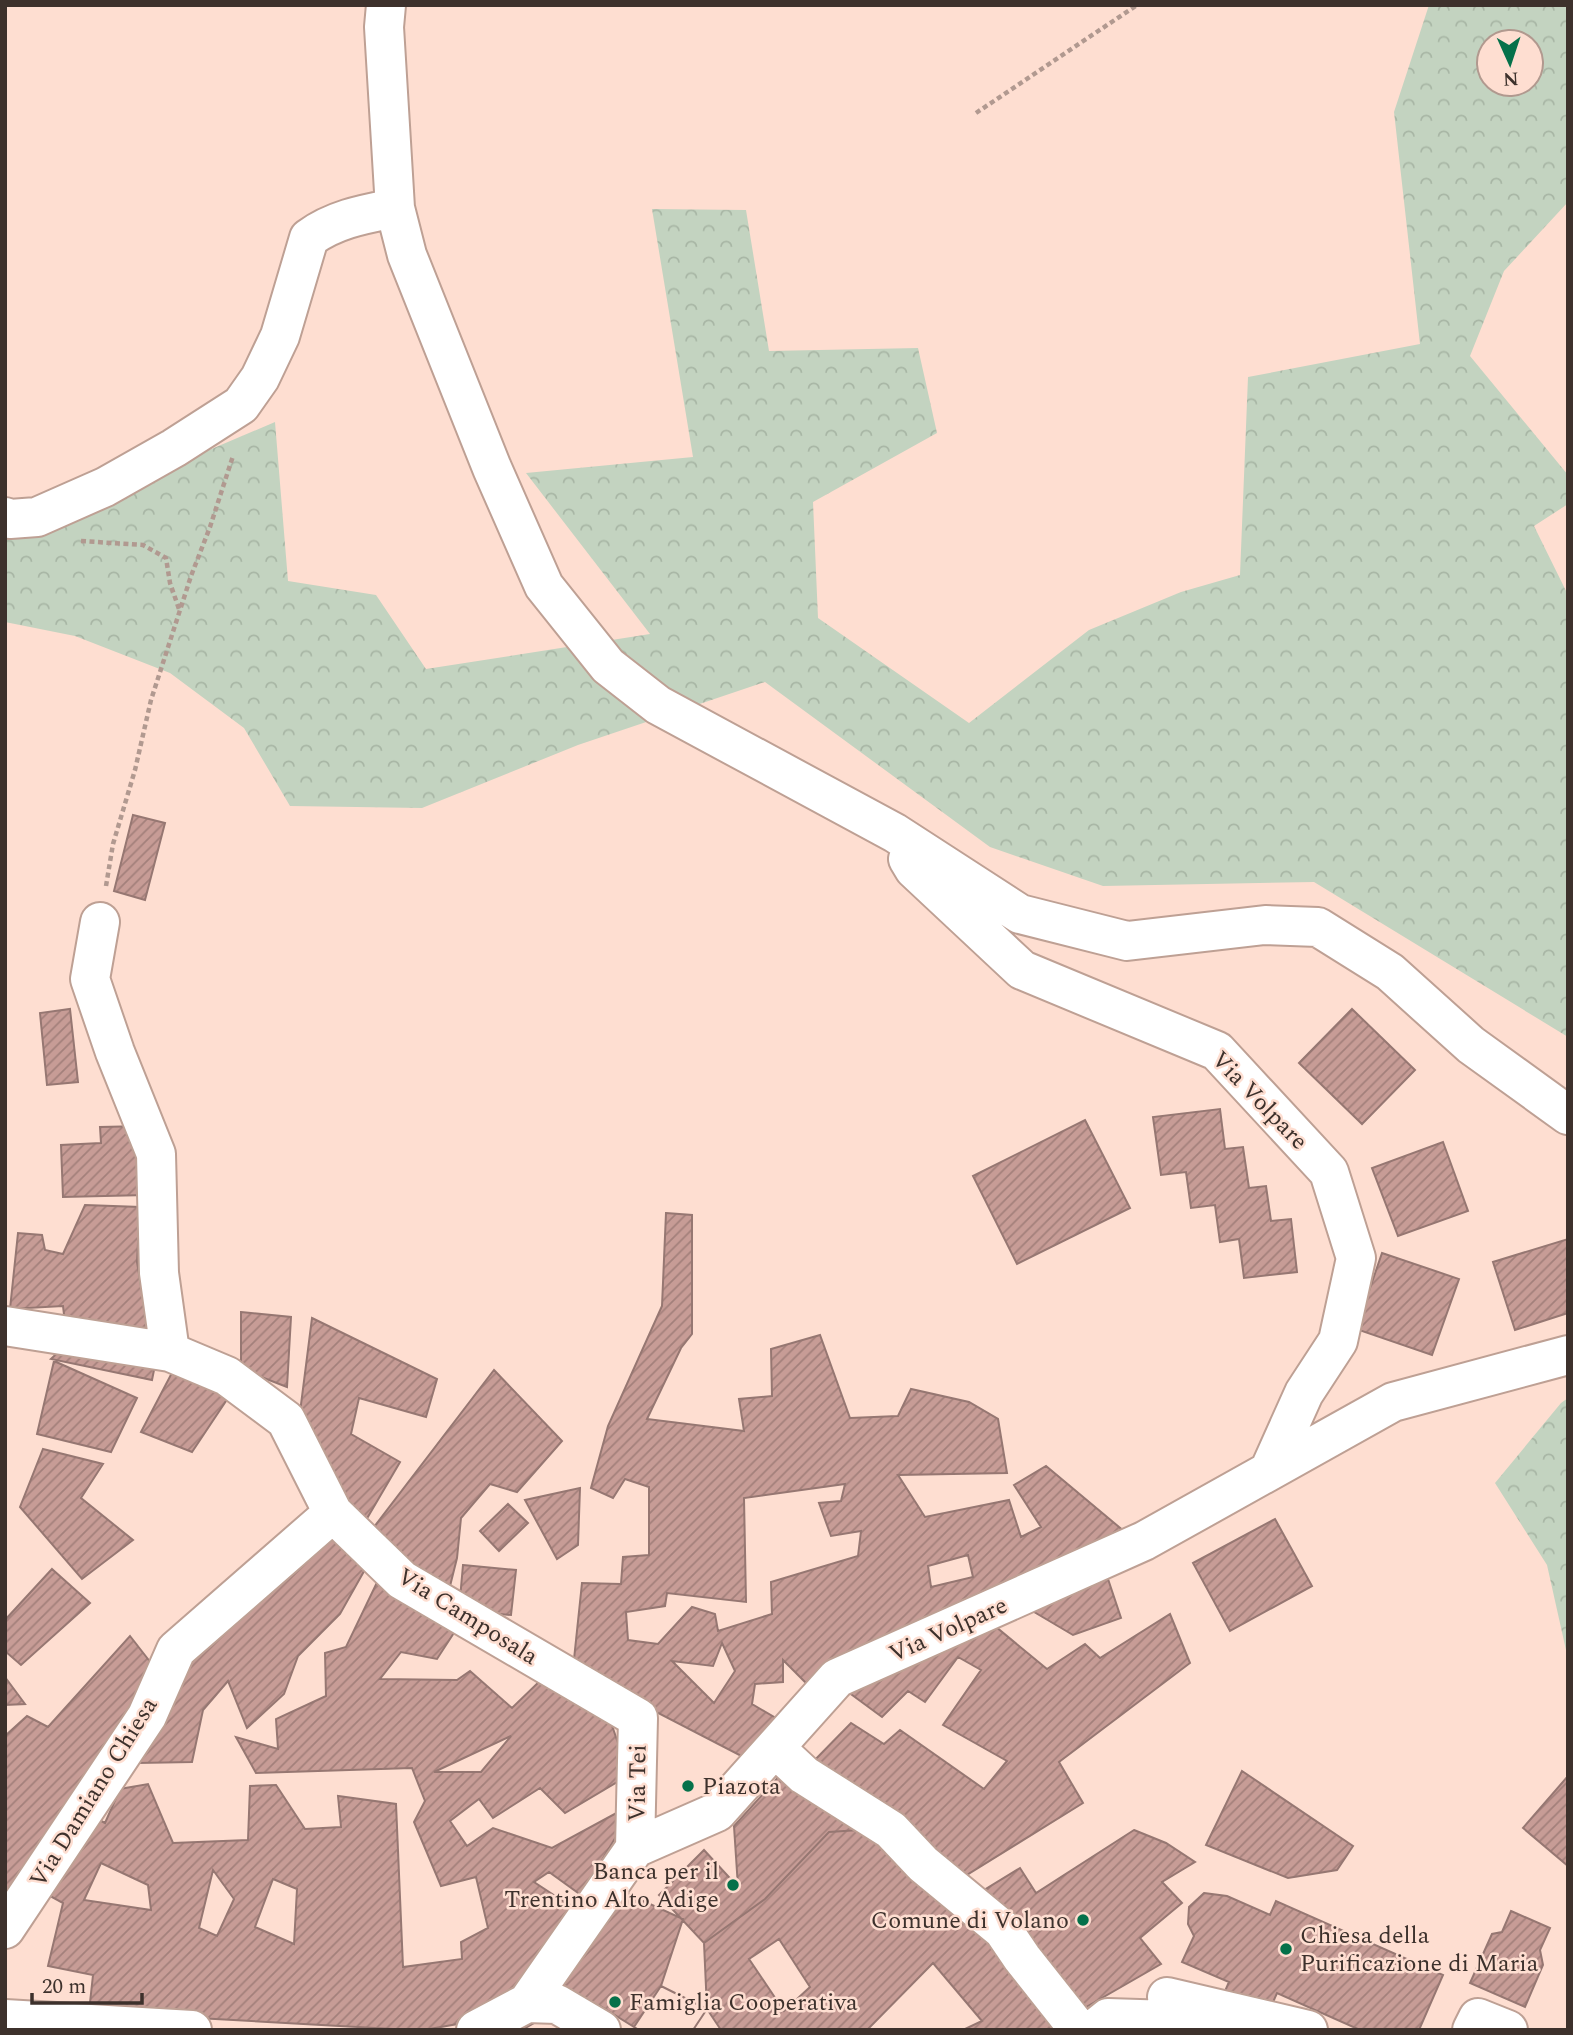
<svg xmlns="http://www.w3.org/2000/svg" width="1573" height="2035" font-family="Spectral,serif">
  <defs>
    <pattern id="forest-crowns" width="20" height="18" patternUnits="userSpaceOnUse" patternTransform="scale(1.75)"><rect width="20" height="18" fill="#c3d3c0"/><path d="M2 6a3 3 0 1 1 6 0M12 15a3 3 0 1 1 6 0" fill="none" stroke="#a8b6a5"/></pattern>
    <pattern id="building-hatch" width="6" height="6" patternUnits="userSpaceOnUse" patternTransform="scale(1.75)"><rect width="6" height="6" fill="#c79c96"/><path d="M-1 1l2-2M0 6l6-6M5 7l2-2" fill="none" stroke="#a3807b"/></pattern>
  </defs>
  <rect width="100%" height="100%" fill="#feded1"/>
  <path fill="url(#forest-crowns)" fill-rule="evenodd" d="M1429 5H1568V202L1504 271 1470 356 1568 475V504L1534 526 1568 595V1037L1314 882 1103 886 990 847 765 682 578 745 422 808 290 806 244 728 170 673 75 636 5 622V537L275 422 288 581 376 595 426 669 650 634 526 473 693 457 652 209 746 210 769 351 918 348 937 433 813 502 818 618 969 723 1089 630 1181 592 1240 575 1248 377 1420 344 1394 112ZM1489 42H1531V84H1489Z
    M1568 1398V1659L1547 1565 1495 1483 1561 1403Z"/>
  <path fill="url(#building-hatch)" stroke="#967772" stroke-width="2" fill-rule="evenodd" d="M133 815 165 823 145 900 114 891Z
    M70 1009 78 1082 47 1085 40 1013Z
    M1352 1009 1415 1070 1362 1124 1299 1063Z
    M1220 1109 1225 1149 1243 1147 1249 1188 1266 1186 1271 1221 1291 1219 1297 1272 1244 1278 1239 1239 1220 1242 1215 1205 1191 1208 1186 1172 1161 1175 1153 1117Z
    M1085 1120 1130 1208 1017 1264 973 1176Z
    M144 1126 146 1195 63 1197 61 1145 101 1143 100 1127Z
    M1443 1142 1468 1211 1398 1236 1372 1168Z
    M85 1205 140 1207 137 1262 142 1292 161 1297 148 1338 65 1323 63 1306 10 1309 18 1233 42 1235 45 1250 63 1254Z
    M666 1213 692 1215V1334L681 1348 647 1419 744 1431 739 1399 772 1396 771 1349 820 1335 850 1418 898 1416 911 1389 969 1402 998 1419 1007 1473 898 1475 925 1517 1009 1500 1021 1537 1041 1527 1014 1485 1046 1466 1131 1537 808 1685 783 1660V1682L755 1684 752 1704 786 1724 751 1761 573 1669 582 1583 621 1584 623 1557 649 1555V1487L625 1479 613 1498 591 1488 608 1426 662 1306ZM845 1484 841 1501 819 1503 831 1536 861 1531 858 1556 771 1582 772 1614 718 1631 715 1614 692 1607 658 1644 628 1640 626 1612 665 1606 667 1593 746 1602 744 1498ZM968 1555 973 1577 931 1587 928 1566ZM722 1643 735 1671 714 1703 672 1661 713 1666Z
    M1568 1239V1313L1515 1330 1493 1262Z
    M1382 1253 1459 1279 1432 1355 1356 1329Z
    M241 1312 291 1317 287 1387 241 1369Z
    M312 1318 437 1379 426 1417 359 1398 351 1434 400 1462 362 1527 330 1498 298 1428Z
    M67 1344 156 1360 152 1380 51 1359Z
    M54 1361 137 1398 111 1452 37 1434Z
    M175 1367 234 1389 192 1452 141 1432Z
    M494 1370 562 1441 517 1492 490 1484 461 1518 457 1558 447 1598 374 1527Z
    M43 1449 103 1464 81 1498 133 1540 82 1579 20 1507Z
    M580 1488 578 1545 557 1559 525 1500Z
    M508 1504 528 1523 499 1551 480 1531Z
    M1275 1519 1312 1586 1230 1631 1193 1563Z
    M326 1525 372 1557 340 1614 298 1656 284 1694 247 1728 228 1681 203 1710 192 1762 138 1763 179 1665Z
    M463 1565 516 1570 511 1615 459 1610Z
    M52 1569 90 1603 21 1665 5 1651V1620Z
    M382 1572 459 1625 437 1659 401 1652 380 1679 457 1680 470 1671 512 1708 545 1676 608 1714 629 1775 565 1813 540 1788 493 1818 479 1799 450 1821 467 1846 493 1828 552 1848 622 1810 629 1815 581 1895 549 1872 534 1882 575 1909 510 1999 469 2022 424 2030H411L89 2012 93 1975 48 1966 63 1903 39 1890 92 1816 105 1823 120 1789 148 1784 173 1843 248 1840 250 1786 276 1785 305 1829 341 1827 338 1796 396 1804 403 1967 462 1959 461 1942 488 1928 476 1877 441 1886 414 1822 425 1801 412 1768 256 1773 236 1737 278 1749 276 1719 326 1696 325 1653 346 1647ZM511 1736 481 1772H434ZM101 1863 148 1885 151 1910 84 1900ZM213 1870 234 1899 217 1936 199 1928ZM273 1879 297 1889 294 1944 255 1927Z
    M1106 1573 1121 1618 1073 1635 1019 1603Z
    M1170 1614 1190 1663 1059 1762 1083 1803 957 1881 808 1767 851 1723 884 1744 900 1730 984 1789 1007 1761 943 1725 981 1670 958 1657 925 1702 908 1691 882 1717 840 1686 996 1627 1047 1669 1085 1644 1100 1658Z
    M130 1636 158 1672 5 1901V1736L27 1716 48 1727Z
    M5 1677 25 1704 5 1705Z
    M1242 1771 1353 1846 1337 1870 1288 1878 1206 1845Z
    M782 1773 875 1829 829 1832 765 1899 704 1943 659 1895 704 1850 738 1887 734 1826Z
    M1568 1776V1866L1523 1828Z
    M875 1829 987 1922 1064 2030H963L982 2021 933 1963 867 2030H721L707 2009 704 1943 765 1899 829 1832ZM779 1939 810 1987 784 2011 749 1959Z
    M1134 1830 1166 1843 1195 1862 1162 1882 1182 1903 1140 1938 1161 1964 1074 2014 984 1890 1020 1868 1036 1893Z
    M617 1889 683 1919 661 1986 707 2009 693 2030H639L600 2006 558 1996Z
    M1204 1893 1227 1896 1270 1915 1276 1901 1443 1975 1419 2030H1360L1277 1993 1266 2018 1222 1998 1229 1982 1182 1962 1194 1936 1188 1924 1189 1907Z
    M1511 1911 1550 1928 1540 1950 1543 1965 1525 2007 1470 1983 1492 1934 1502 1932Z
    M661 1986 707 2009 693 2030H639L634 2027Z
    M567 2021 582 2030H522L536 2022Z
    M567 2021 582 2030H522L536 2022Z"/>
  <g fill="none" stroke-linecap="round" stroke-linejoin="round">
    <g stroke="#bea094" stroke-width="42">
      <path id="minor" d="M386 5 384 27 395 208 407 255 492 468 544 586 608 666 658 705 895 833 1020 914 1127 941 1265 925 1318 927 1390 972 1471 1045 1568 1115
        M5 517 10 519 37 517 105 487 174 448 241 405 260 378 280 336 309 238C335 219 365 214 395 208
        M908 859 914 869 1022 970 1217 1051 1329 1172 1356 1258 1338 1341 1304 1393 1269 1471
        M100 922 90 979 115 1052 156 1154 159 1273 170 1352
        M5 1326 170 1352 227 1376 286 1420 333 1513 402 1580 638 1718 635 1848
        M775 1748 804 1775 891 1830 923 1864 1003 1930 1022 1958 1079 2030
        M5 1929 147 1716 176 1650 333 1513
        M1167 1997 1308 2030
        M527 2003 557 2004 601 2030
        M5 2019 192 2030
        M476 2030 527 2003 635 1848 717 1812 837 1678 1144 1541 1393 1402 1568 1355
        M1093 2030 1108 2018 1202 2021
        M1472 2030 1478 2018 1508 2030"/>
    </g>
    <path stroke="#b19990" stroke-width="4.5" stroke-dasharray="5 3.5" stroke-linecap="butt" d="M976 113 1137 5
      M81 541 143 545 166 558 170 583 179 609
      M106 886 113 844 135 770 151 700 191 576 210 527 233 456"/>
    <use href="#minor" stroke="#fff" stroke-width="38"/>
  </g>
  <g fill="#05714a" stroke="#feded1" stroke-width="2.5">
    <circle cx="688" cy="1786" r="7"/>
    <circle cx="733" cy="1885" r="7"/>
    <circle cx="1083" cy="1920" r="7"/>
    <circle cx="1286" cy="1949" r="7"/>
    <circle cx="615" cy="2002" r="7"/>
  </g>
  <g text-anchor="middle" stroke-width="5" stroke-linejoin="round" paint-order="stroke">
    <g font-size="24" fill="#3d312c" stroke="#feded1">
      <text transform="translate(1260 1100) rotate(46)" y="8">Via Volpare</text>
      <text transform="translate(468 1616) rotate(32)" y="8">Via Camposala</text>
      <text transform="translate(948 1629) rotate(-24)" y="8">Via Volpare</text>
      <text transform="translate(637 1783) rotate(-89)" y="8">Via Tei</text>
      <text transform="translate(93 1792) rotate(-58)" y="8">Via Damiano Chiesa</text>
    </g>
    <g font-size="24" fill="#3d312c" stroke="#feded1" text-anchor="start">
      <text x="702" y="1794">Piazota</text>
      <text x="719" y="1879" text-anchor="end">Banca per il<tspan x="719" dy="28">Trentino Alto Adige</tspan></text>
      <text x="1069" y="1928" text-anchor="end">Comune di Volano</text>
      <text x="1300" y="1943">Chiesa della<tspan x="1300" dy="28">Purificazione di Maria</tspan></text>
      <text x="629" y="2010">Famiglia Cooperativa</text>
    </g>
  </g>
  <rect width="1573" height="2035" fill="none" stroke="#3d312c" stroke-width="14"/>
  <g transform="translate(1510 63) rotate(177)"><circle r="33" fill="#feded1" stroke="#b1998f" stroke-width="2"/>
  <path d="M0-5L12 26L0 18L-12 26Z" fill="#05714a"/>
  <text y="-10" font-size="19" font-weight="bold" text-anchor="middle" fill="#3d312c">N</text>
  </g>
  <path d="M32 1993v10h110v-10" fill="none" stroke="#3d312c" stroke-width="3.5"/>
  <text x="42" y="1993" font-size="21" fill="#3d312c" stroke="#feded1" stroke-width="5" paint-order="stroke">20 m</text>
</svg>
